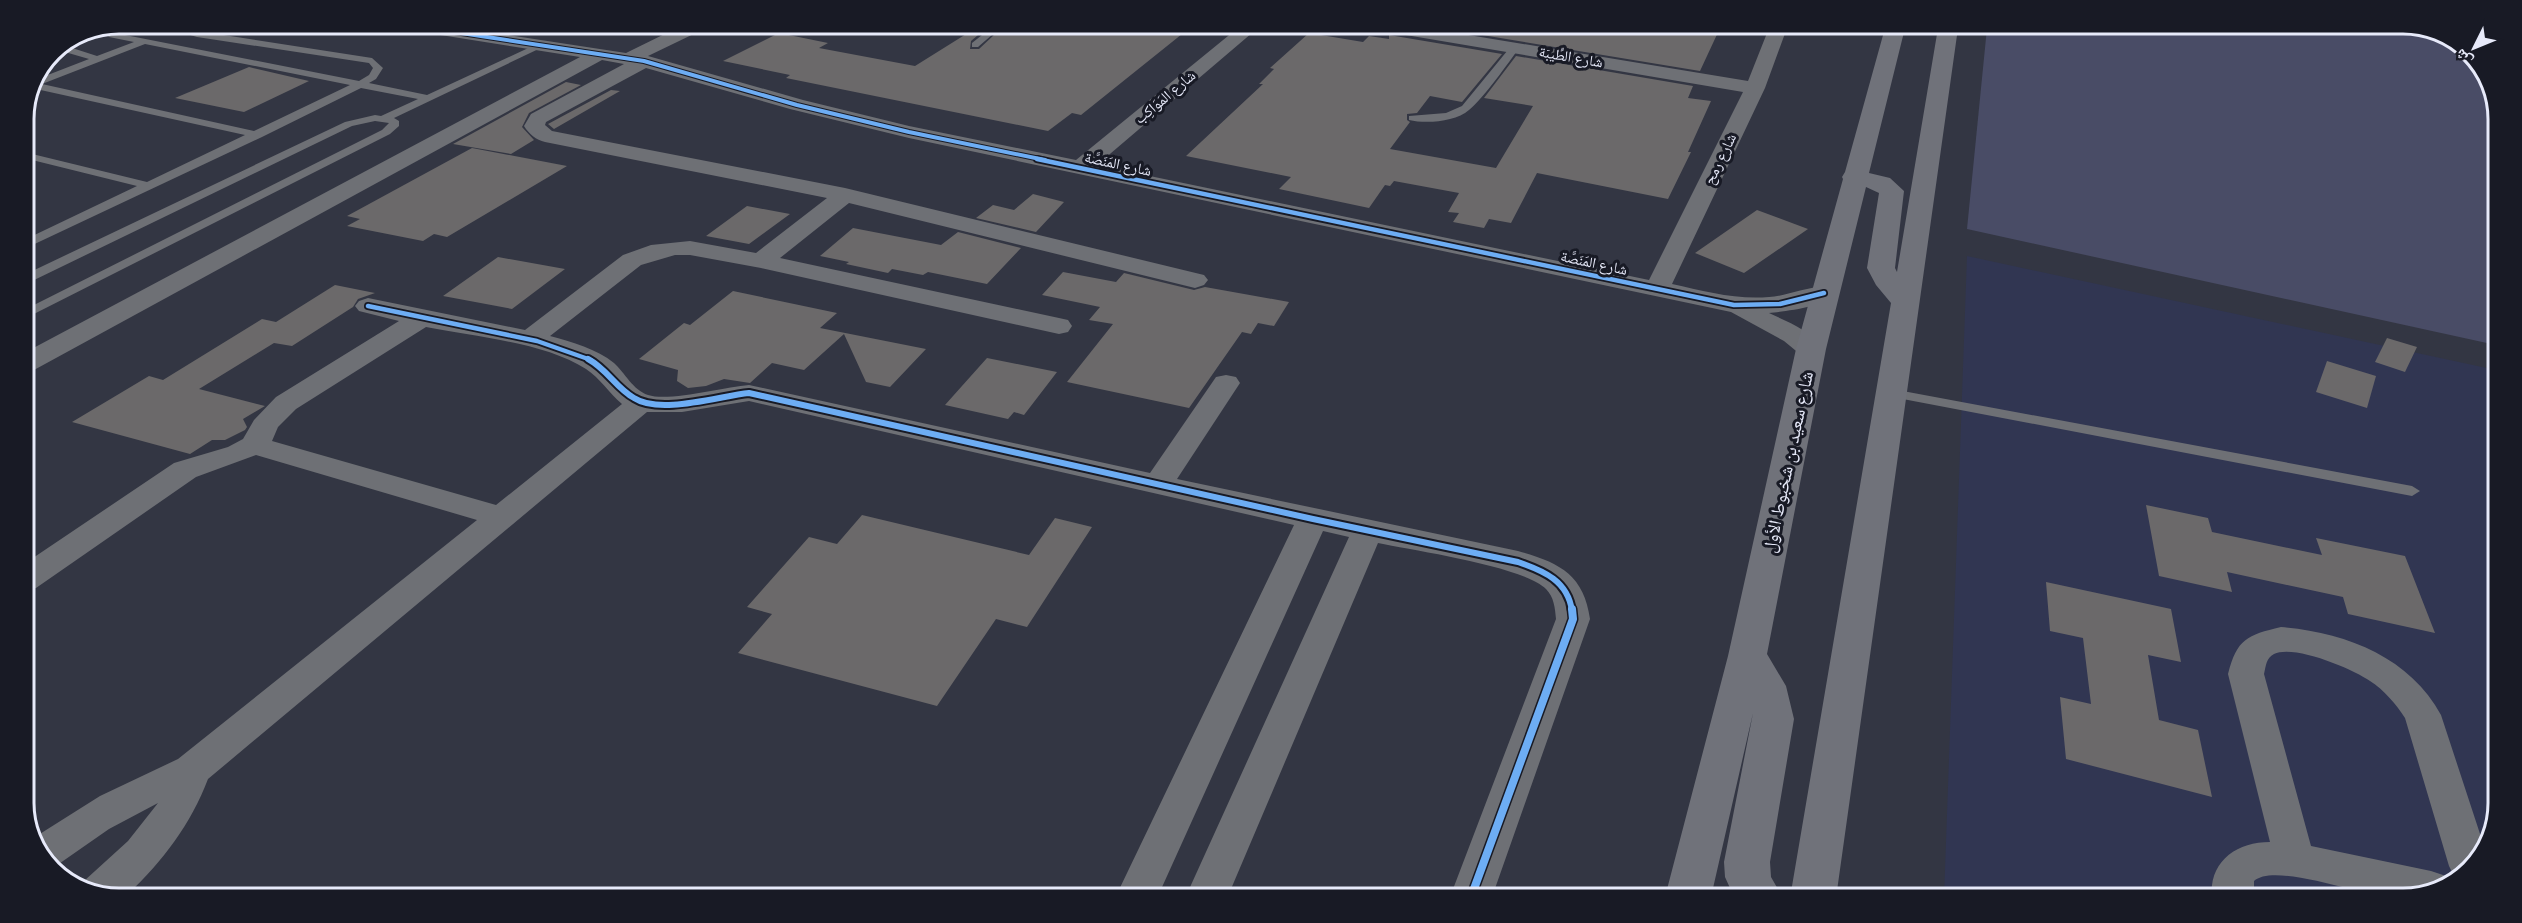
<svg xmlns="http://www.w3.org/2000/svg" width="2522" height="923" font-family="'Source Serif 4','Noto Naskh Arabic',serif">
  <rect width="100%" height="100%" fill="#333643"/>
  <path fill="#313652" d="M1967 256 2496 370 2493 834 2460 879 2402 899 1944 898Z"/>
  <path fill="#494c66" d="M1987 28 2433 29 2478 61 2498 113 2496 345 1967 229Z"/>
  <path fill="#6b696a" d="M983 26H1192L1081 115 1072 113 1048 131 786 78 790 75 723 61 779 33 828 43 819 48 915 66 971 31 978 35 971 41 970 49H979L995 34Z
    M1434 27H1650L1720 28 1700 71Z
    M1309 33 1363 42 1369 36 1389 39V35L1502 54 1462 102 1430 96 1417 113 1407 114V120L1410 122 1390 149 1496 168 1533 106 1484 98 1516 56 1693 86 1688 98 1711 101 1688 152H1691L1668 199 1537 173 1511 223 1489 219 1484 228 1453 222 1459 213 1448 212 1459 193 1394 181 1390 186 1385 185 1369 208 1279 189 1291 177 1186 156 1263 84H1259L1274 69 1270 68Z
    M249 67 309 81 244 112 175 98Z
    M566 82 581 85 529 113 522 127 534 140 511 154 453 144Z
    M611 90 620 91 554 129 548 124Z
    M472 148 567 166 447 237 434 234 423 241 347 226 360 219 347 216Z
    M1033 194 1064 202 1036 232 976 218 993 205 1014 210Z
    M747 206 790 214 749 244 706 236Z
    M1757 210 1808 229 1744 273 1695 253Z
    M853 228 941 245 958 232 1021 248 987 284 928 272 923 275 892 269 888 273 846 264 849 262 820 256Z
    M498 257 565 269 512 309 443 296Z
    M1063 272 1116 282 1124 273 1194 290 1205 287 1289 302 1274 326 1258 323 1251 334 1242 332 1189 408 1067 382 1113 324 1089 320 1100 307 1042 295Z
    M335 285 375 293 358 299 353 307 292 346 274 343 199 389 265 406 243 419 247 427 245 430 225 440H212L190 454 72 422 149 376 163 380 262 319 276 322Z
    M733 291 837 313 820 328 926 349 890 387 866 382 844 334 804 370 772 363 750 383 724 379 706 386 688 388 677 381 678 370 639 359 684 323 690 325Z
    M2387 338 2417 347 2405 372 2375 362Z
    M987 358 1057 372 1024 415 1014 412 1008 419 945 405Z
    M2327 361 2376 376 2367 408 2316 392Z
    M2146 505 2208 518 2212 532 2322 555 2316 538 2405 556 2435 633 2348 614 2343 597 2227 572 2232 592 2159 576Z
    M862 515 1029 555 1055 518 1092 527 1027 627 996 619 937 706 738 653 772 614 747 607 809 537 837 544Z
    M2046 582 2171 609 2181 662 2148 655 2159 720 2198 730 2212 797 2066 759 2060 697 2091 704 2083 638 2050 631Z"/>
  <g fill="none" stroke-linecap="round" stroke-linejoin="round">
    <path fill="#6e7075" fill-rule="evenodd" d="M120 24H125L115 33 359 81 369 75 373 68 369 63 197 37 180 32 173 24H182L186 28 198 31 372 58 383 68 376 79 369 83 427 95 539 43 547 45 394 118 399 121V126L390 134 24 319V310L382 130 389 123 375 121 352 126 28 283 24 284V275L345 122 375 115 381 116 418 99 361 88 262 137 24 249V240L137 186 24 158V152L147 182 245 135 36 89 40 78 89 59 58 50 66 46 97 56 134 42 109 37 105 32 107 30ZM145 44 350 85 254 131 42 84Z
      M967 26H978L993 34 978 47H972V43L982 35Z
      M1512 45 1520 47C1508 63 1484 98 1469 110 1455 122 1426 124 1409 120V116L1446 113 1462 106Z
      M1892 389 2412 486 2420 491 2412 496 1887 396 1885 393Z"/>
    <path fill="#6e7075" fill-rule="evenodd" d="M400 25H443L626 53 683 25H707L704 29 648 56 803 100 909 126 1076 160 1239 27H1259L1097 165 1649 280 1743 92 1388 32 1382 31 1379 27H1420L1748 81 1769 28H1787L1765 88 1672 284C1704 291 1736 300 1769 297 1789 296 1815 283 1833 288L1837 293C1827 307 1786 311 1769 313 1788 322 1812 331 1824 349L1821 355 1811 357 1801 355 1784 341 1731 312 909 138 790 109 646 68 546 122 545 125 552 131 845 188 1204 275 1208 280 1204 285 1195 288 849 203 780 258 1059 318 1068 320 1072 326 1068 332 1059 334 761 268 690 255H675L641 265 550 336C572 342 597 349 614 363 625 373 633 390 648 395 669 402 724 387 749 385L1150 473 1216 377 1226 375 1236 377 1240 383 1177 479 1518 551C1558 562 1584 574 1590 619L1492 897H1450L1556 619C1555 608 1554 597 1546 589 1522 566 1416 551 1378 543L1228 896H1186L1349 537 1323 531 1158 896H1116L1294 525 749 401 682 412H647L208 779C191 824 163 861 128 894H89L81 888 84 881 128 841 158 803 109 829 53 868 44 862 35 837 100 796 178 759 477 520 256 455 196 477 36 588 24 591V564L174 463 228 447 243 439 254 420 276 397 399 321 359 311 355 306 359 301 368 298 525 330 623 255 651 245 690 241 756 253 827 198 545 142C536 140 529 134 524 126L531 114 624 64 602 60 34 370 24 372V353L580 57 409 30 403 29ZM426 327C475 337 544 342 586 369 600 378 609 393 622 404L496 505 272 441 278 427 296 409Z
      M2281 627C2345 632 2410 657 2441 715L2484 846 2460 879 2455 878 2449 866 2405 718C2396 704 2384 690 2370 681 2353 669 2294 644 2274 654 2266 658 2266 666 2264 674L2311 846 2431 871 2446 876 2449 883C2435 888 2415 899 2400 899 2371 899 2275 861 2254 881V899H2212C2208 862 2236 842 2270 842L2228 674C2237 639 2247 635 2281 627Z"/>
    <path fill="#70727a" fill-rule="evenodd" d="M1885 28H1905L1869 173 1890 178 1904 191 1895 268 1897 272 1938 28H1958L1836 898H1790L1891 303 1876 285 1867 268 1879 193 1866 187 1826 349 1767 654 1786 686 1794 719 1770 862 1771 877 1783 898 1734 897 1725 877 1724 862 1753 713 1711 897H1665L1728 656 1796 349 1843 179 1842 177 1845 172Z"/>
    <g stroke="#181a25" stroke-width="6">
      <path id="cycleway-far3" d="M409 25 644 61 797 105 909 132 1045 160"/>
    </g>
    <g stroke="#181a25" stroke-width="8">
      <path id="cycleway-far2" d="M1037 159 1734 305 1780 304 1824 293
        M368 306 537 341 591 360"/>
    </g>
    <g stroke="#181a25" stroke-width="10">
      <path id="cycleway-far1" d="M588 359C607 369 616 388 634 398 660 415 719 396 749 393L1313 519 1518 562C1544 571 1568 581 1572 611"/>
    </g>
    <g stroke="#181a25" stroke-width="11">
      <path id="cycleway" d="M1471 897 1573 619 1572 609"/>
    </g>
    <use href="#cycleway-far3" stroke="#6dadf4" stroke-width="4"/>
    <use href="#cycleway-far2" stroke="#6dadf4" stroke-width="4.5"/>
    <use href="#cycleway-far1" stroke="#6dadf4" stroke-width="6"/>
    <use href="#cycleway" stroke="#6dadf4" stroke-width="8"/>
  </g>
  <g text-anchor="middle" stroke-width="6" stroke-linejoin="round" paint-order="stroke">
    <g font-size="15" fill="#e7eafa" stroke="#181a25">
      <text transform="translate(1571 57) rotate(10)" y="5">شارع الطِّيبَة</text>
      <text transform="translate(1165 97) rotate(-40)" y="5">شارع المَوَاكِب</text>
      <text transform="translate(1720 159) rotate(-64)" y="5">شارع رمح</text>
      <text transform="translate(1118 164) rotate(12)" y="5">شارع المَنَصَّة</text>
      <text transform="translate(1594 263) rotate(12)" y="5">شارع المَنَصَّة</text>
    </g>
    <g font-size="18" fill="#e7eafa" stroke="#181a25">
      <text transform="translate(1788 462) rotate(-78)" y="6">شارع سعيد بن شخبوط الأول</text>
    </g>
  </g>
  <path d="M0 0H2522V923H0ZM119 34H2403A85 85 0 0 1 2488 119V803A85 85 0 0 1 2403 888H119A85 85 0 0 1 34 803V119A85 85 0 0 1 119 34Z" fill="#181a25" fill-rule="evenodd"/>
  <path fill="none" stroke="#e7eafa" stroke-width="3" d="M119 34H2403A85 85 0 0 1 2488 119V803A85 85 0 0 1 2403 888H119A85 85 0 0 1 34 803V119A85 85 0 0 1 119 34Z"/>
  <g transform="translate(2474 48) rotate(227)" stroke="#181a25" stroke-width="4.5" paint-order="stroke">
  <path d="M0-4.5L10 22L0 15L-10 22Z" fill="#e7eafa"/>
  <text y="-9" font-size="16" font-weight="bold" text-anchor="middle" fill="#e7eafa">ش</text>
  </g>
</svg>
